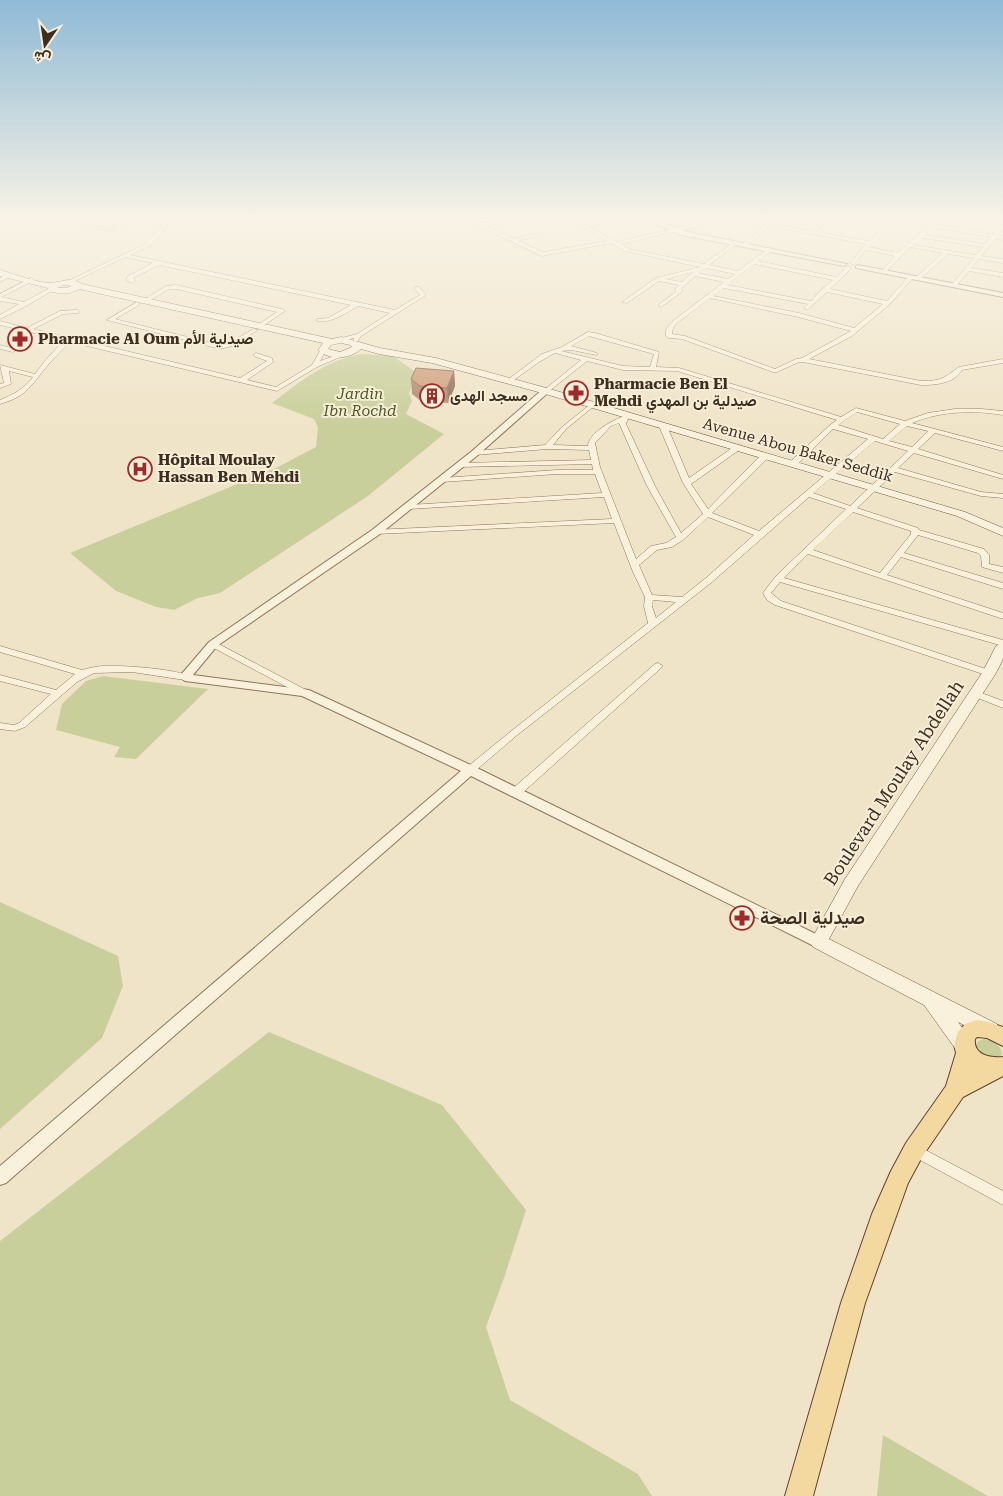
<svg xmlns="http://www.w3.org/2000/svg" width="1003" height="1496" font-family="'Roboto Serif',Vazirmatn,serif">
  <rect width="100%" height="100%" fill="#f0e4c8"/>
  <path fill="#c9cf9b" d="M94 220 126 226 111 233 79 226Z
    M361 354 393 356 417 373 409 393 412 401 406 414 444 434 368 496 220 593 198 598 174 610 156 607 116 591 70 553 276 468 316 447 318 427 314 419 272 403C301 381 324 361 361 354Z
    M103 676 208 689 136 759 114 757 120 747 56 730 62 704 86 681Z
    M0 902 118 956 123 986 102 1038 0 1129Z
    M269 1032 442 1105 526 1210 504 1278 486 1327 510 1400 638 1474 652 1496H0V1241Z
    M985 1039C994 1041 1001 1045 1002 1054L998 1059 986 1060 975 1047 978 1041Z
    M883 1435 986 1495 988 1496H877Z"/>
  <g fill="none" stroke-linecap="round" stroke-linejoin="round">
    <g stroke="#8d765c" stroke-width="1">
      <path id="minor" d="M163 218H168C162 241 150 246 130 255L395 310 420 295 414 288 415 287H419L426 295 361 336 358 341H354V338L336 343 333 341 334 340 357 334 390 313 358 306C344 314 333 323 317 321V319L328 318 351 305 159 265 133 278 135 281 132 283 126 280 128 276 153 263 125 257 71 283 66 282 145 244 160 230Z
        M462 218C471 218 477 225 485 224 498 224 511 218 524 218L487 227 513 239 544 232V234L518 241 543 252 607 241 567 218H574L617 242 720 218H731L621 244 629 249 704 264 735 241 737 242V244L709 265 738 271 769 248 771 249V251L758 261 836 277 847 267H851V269L830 289 887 301 909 276H913V278L890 304 852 336 809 359 921 381C943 381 943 378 959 367L1003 359V363L962 370C954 384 934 385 921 385L803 362H799L777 372H773L682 339 669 338 666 336C664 330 669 325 673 321L724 282 695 276 681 289 683 291 661 307 659 306V304L676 292 675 289 679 285 659 281 627 303 622 302 656 278 700 267 625 251 611 243 542 256ZM754 264 833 280 822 289 811 301 727 285ZM706 268 735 274 728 279 698 273ZM693 272 682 282 666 279ZM724 288 808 304 804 308 807 310 827 292 883 304 854 328 799 313 713 296ZM710 298 798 317 851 331 802 358 796 359 775 369 685 336 672 334 673 328 677 323Z
        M732 218H745L768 223 773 218H779L773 224 816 232 831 218H837L822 233 869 241 893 219 892 218H905L931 223 937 218H942L936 224 964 229 972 218H977L968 230 993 235 1003 224V229L998 235 1003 236V240L996 238 981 256 1003 259V263L979 259 971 268 1003 273V277L969 271 956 286H952V284L974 258 948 254 919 280H915V278L943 253 910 247 884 274 881 272 895 256 866 250 853 265 850 263 866 244 770 226 745 247 743 246V244L765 225ZM898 220 928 226 898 253 869 247ZM933 227 991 237 985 244 925 235ZM922 237 923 238 983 247 976 255 913 245Z
        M9 273 12 275 11 276 0 282V278Z
        M31 278 33 279V281L1 297 24 302 50 288 55 289 28 305 0 319V315L19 304 0 301V294Z
        M176 285 282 309 285 311 260 328 258 327V325L277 312 176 289H169L147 302 142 301 166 286Z
        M137 302 140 304 139 305 115 319 220 345 228 344 253 329 258 330 232 346 220 349 107 320Z
        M77 310 79 311V313L63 314 33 329 240 378 267 361 254 356 253 355 256 353 272 358 273 362 247 380 276 387 312 365 321 349 326 350 320 361 340 354 345 355 317 367 277 391 70 342C63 349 55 357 48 365 31 385 28 396 0 404V400C13 395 25 388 33 377L9 371 11 384 0 388V384L4 383 0 365 35 374 44 362 64 340 0 325V321L27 328 60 311Z
        M588 332 595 333 659 352 656 367 679 368 841 417 856 408 905 421 928 413 955 409H982L1003 411V415C974 410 940 411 912 423L1003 447V451L935 433 918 449 1003 475V479L914 453 898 468 981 492 1003 494V498L981 496 895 472 857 508 918 528 919 530 984 549 989 555V564L1003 567V573L982 567 981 556 978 553 918 535 904 553 1003 583V589L901 557 887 575 1003 613V619L808 554 784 578 1003 640V646L780 582 771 593 781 601 992 671 994 673 992 675H986L775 605 767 600 763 593 775 577 846 509 809 497 712 582 516 736 474 772H466L465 770 466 768 510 732 648 623 644 606 645 597 633 572 614 523 376 534H373V530L612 519 604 497 409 509 405 507 409 505 602 493 595 474H557L442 482 438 480 442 478 557 470H593L592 464 460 467 456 465 460 463 591 460 589 450 547 449 475 455 471 453 475 451 545 445 562 427 592 403 595 405 594 406 566 429 553 445 588 446C589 433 611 421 622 417L624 415H628L629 416 626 424 655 486 681 533 703 514 683 483 659 426 661 425 667 426 689 478 735 446 742 448 691 484 708 509 762 454H768V458L712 513 759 531 868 439 833 429 796 466H793L789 464 790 462 830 425 837 420 677 371 623 370 587 361 548 392H544V390L581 360 555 353 539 362 511 382 506 381 542 354 562 347ZM589 336 654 354 650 367 623 366 561 351 571 350 597 355V353L571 346ZM857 412 900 424 883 439 838 425ZM619 423 647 486 676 537 666 543 651 546 636 559 600 467 595 443 611 426ZM907 426 928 431 912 447 889 441ZM875 441 908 451 850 506 813 493ZM853 512 911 531V534L880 573 813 550ZM708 517 754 535 706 578 682 597 652 595 639 565 657 550 672 547 683 540ZM653 600 676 602 656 618 652 606Z
        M0 345 15 349 16 350 13 352 0 349Z
        M213 641 308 691 310 693 308 695H302L210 646 208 644Z
        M0 646 82 670C90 668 97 666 105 666 120 665 180 669 190 677L185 680 132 672 94 673 77 682 25 727 15 731 0 729V723L14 725 19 723 51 694 0 681V675L56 690 75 674 0 652Z
        M658 663 663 666 661 668 519 796H511L510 793 511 790 655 664Z
        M976 691 1003 701V708L973 696 971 694 973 692Z
        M914 1144 1003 1191V1205L909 1154 907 1150 909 1146Z"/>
    </g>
    <g stroke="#8d765c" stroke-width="2">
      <path id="tertiary" d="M643 218H652L683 231 847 264 844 266 681 235Z
        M858 265 1003 293V297L856 268V266Z
        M543 389 550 391 478 455 380 534 217 646 193 675 309 690 475 767 824 938 826 942 824 946 819 948 814 946 471 776 6 1183 0 1185V1166L461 771 302 696 185 681 179 677 209 642 372 530 472 451Z"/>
    </g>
    <g stroke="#6f573f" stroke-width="1">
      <path id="secondary" d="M0 270C11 273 41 284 51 283 63 282 71 276 82 284L332 339 341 337 380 348 436 358 550 389 965 512 1003 528V536L957 516 542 393 432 363 379 354 361 349C350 359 330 361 318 350L323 343 79 289C69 295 60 294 49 291L48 288 0 276ZM63 285 72 286 66 288H57ZM341 343 350 345 352 347 340 352 328 349 331 345Z
        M1003 642V659L996 673 858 886 829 939 997 1024 999 1030 997 1036 990 1038 958 1022 974 1045 971 1051 964 1053 957 1051 924 1005 813 947 810 942 845 879 982 673 996 646Z"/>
    </g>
    <g stroke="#5b4430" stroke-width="2">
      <path id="primary" d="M977 1020 988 1022 1003 1027V1046L987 1038 977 1037 975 1039C973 1055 990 1058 1003 1057V1076L963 1097 922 1157 908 1183 865 1303 813 1496H785L841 1303 872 1214 891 1171 906 1143 946 1086 956 1053 954 1045 958 1032 965 1024Z"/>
    </g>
    <use href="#minor" fill="#faf1dc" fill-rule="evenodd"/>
    <use href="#tertiary" fill="#faf1dc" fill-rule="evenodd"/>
    <use href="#secondary" fill="#faf1dc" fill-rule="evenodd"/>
    <use href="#primary" fill="#f3d9a0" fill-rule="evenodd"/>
  </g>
  <path fill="#b2896c" d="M454 371 455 386 448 403 421 401 412 394 411 379Z"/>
  <path fill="#916f58" d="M454 371 455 386 448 403 447 388Z"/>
  <path fill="#cf9f7d" stroke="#916f58" d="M416 368 454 371 447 388 420 386 411 379Z"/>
  <linearGradient id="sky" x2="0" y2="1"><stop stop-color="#8fbad6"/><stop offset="0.51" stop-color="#f8f3e6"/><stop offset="1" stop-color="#f8f3e6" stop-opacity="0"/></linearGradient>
  <rect width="1003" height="428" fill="url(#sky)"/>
  <defs>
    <g id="pharmacy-ring" transform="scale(1.25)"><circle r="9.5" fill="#f7eed8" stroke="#9e2a2b" stroke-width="1.5"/><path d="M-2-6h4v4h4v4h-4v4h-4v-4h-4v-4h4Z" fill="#9e2a2b"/></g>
    <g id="building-ring" transform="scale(1.25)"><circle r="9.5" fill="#f7eed8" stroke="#9e2a2b" stroke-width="1.5"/><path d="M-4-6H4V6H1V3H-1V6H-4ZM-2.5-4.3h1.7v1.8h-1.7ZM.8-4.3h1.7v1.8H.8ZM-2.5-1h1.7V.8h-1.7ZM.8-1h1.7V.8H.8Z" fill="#9e2a2b"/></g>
    <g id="hospital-ring" transform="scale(1.25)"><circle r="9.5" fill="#f7eed8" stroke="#9e2a2b" stroke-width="1.5"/><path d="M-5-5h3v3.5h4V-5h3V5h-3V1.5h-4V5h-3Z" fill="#9e2a2b"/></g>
  </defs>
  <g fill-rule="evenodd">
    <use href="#pharmacy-ring" x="20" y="339"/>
    <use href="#pharmacy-ring" x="576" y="393"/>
    <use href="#building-ring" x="432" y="396"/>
    <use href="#hospital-ring" x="140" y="469"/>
    <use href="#pharmacy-ring" x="742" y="918"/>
  </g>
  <g text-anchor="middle" stroke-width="4" stroke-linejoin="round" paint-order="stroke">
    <g font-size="15" font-weight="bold" fill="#3d2e20" stroke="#f7eed8" text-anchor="start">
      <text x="38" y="344">Pharmacie Al Oum صيدلية الأم</text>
      <text x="594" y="389">Pharmacie Ben El<tspan x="594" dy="17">Mehdi صيدلية بن المهدي</tspan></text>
      <text x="450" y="401">مسجد الهدى</text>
      <text x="158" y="465">Hôpital Moulay<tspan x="158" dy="17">Hassan Ben Mehdi</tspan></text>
    </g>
    <g font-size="15" font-style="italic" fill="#4d5a26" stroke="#f7eed8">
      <text x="360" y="399">Jardin<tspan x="360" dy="17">Ibn Rochd</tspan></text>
    </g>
    <g font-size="15" fill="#3d2e20" stroke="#f7eed8">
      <text transform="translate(798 450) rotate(16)" y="5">Avenue Abou Baker Seddik</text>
    </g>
    <g font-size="18" fill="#3d2e20" stroke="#f7eed8">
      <text transform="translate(894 783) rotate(-57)" y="6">Boulevard Moulay Abdellah</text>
    </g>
    <g font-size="18" font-weight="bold" fill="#3d2e20" stroke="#f7eed8" text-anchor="start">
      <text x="760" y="924">صيدلية الصحة</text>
    </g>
  </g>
  <g transform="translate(45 45) rotate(193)" stroke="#f7eed8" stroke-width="4" paint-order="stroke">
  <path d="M0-4L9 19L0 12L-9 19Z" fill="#3d2e20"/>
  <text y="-8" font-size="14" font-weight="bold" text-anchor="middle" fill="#3d2e20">ش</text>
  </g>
</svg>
